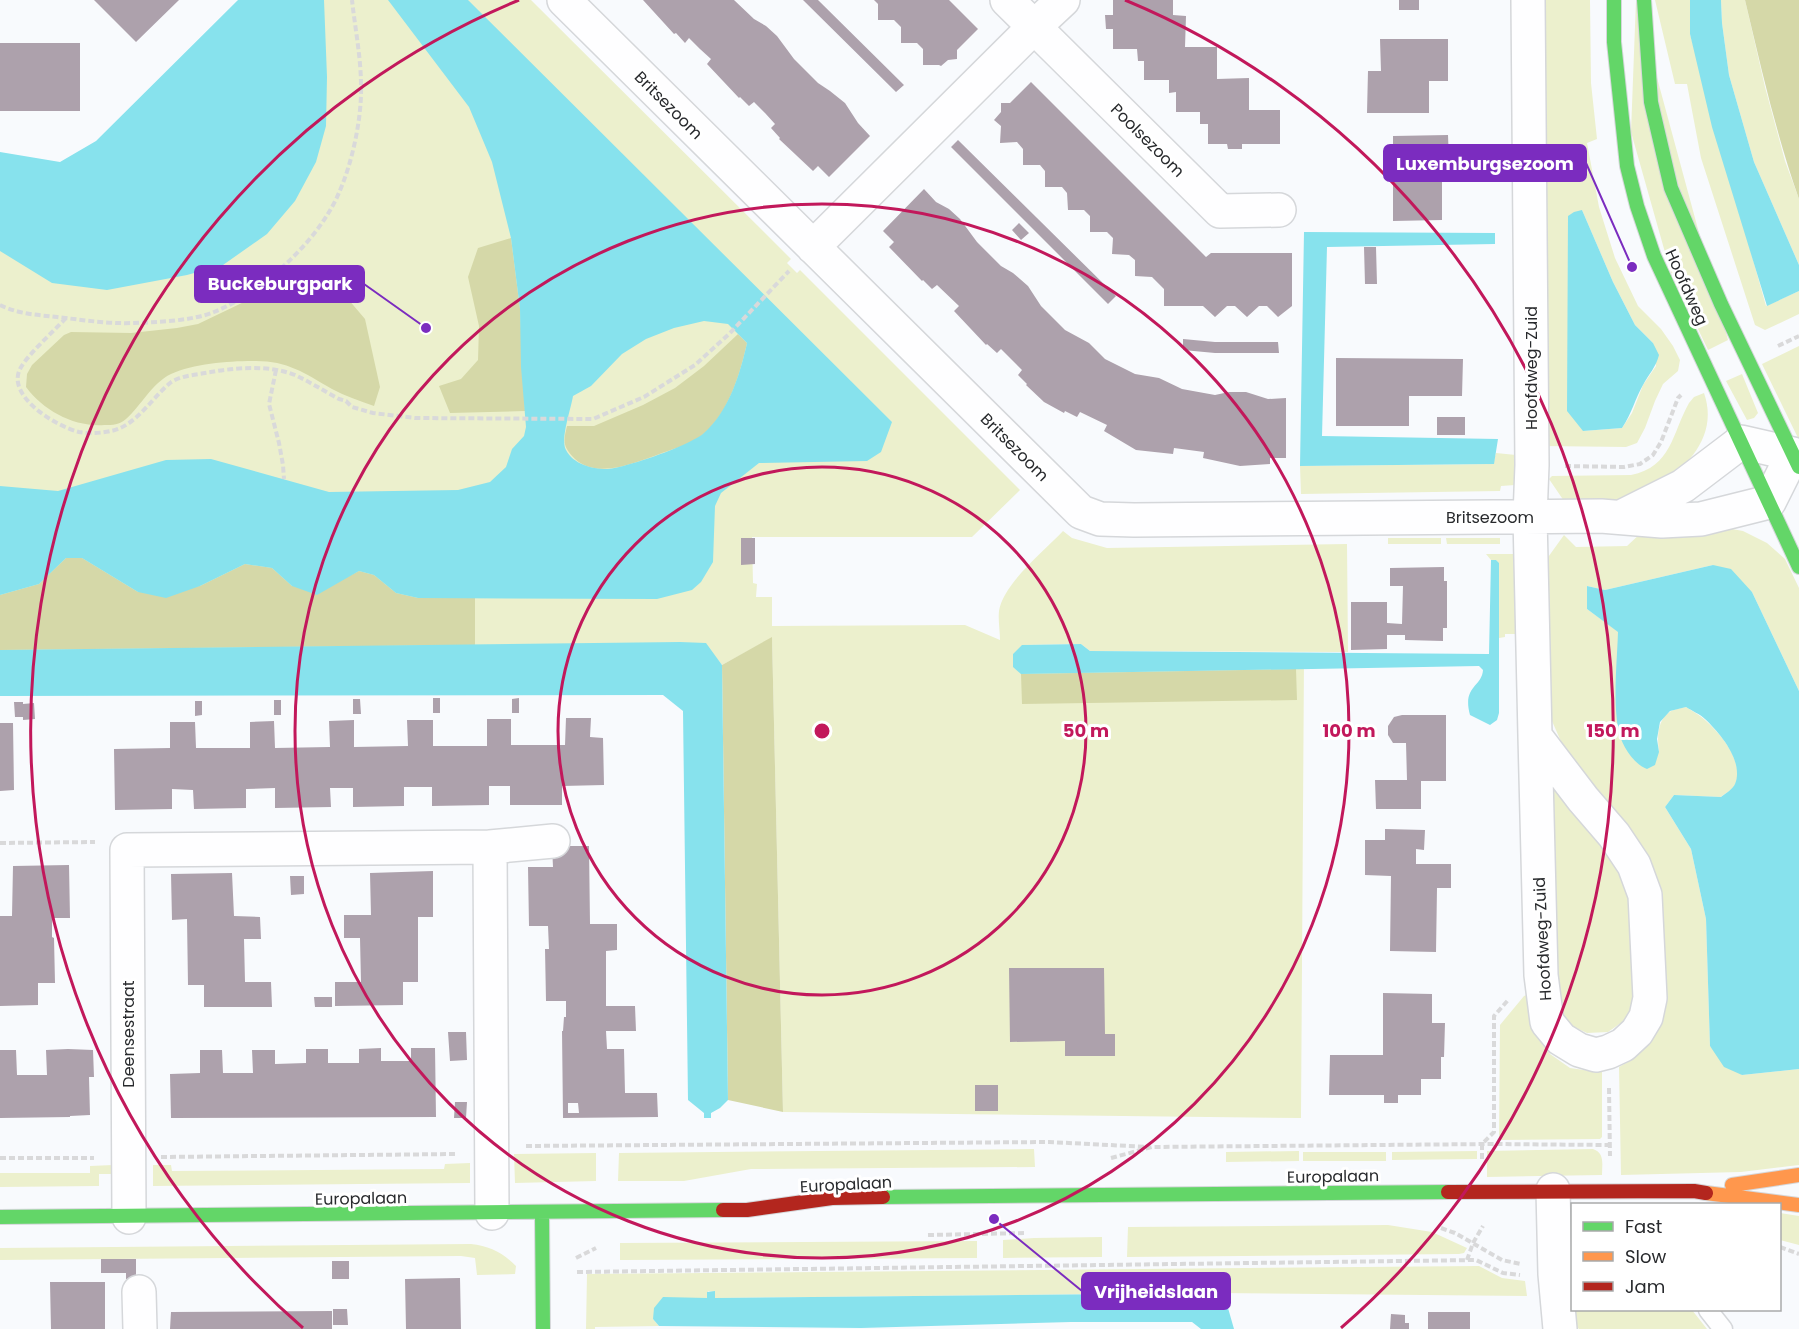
<svg xmlns="http://www.w3.org/2000/svg" width="1799" height="1329" font-family="Poppins,sans-serif">
  <rect width="100%" height="100%" fill="#f8fafd"/>
  <path fill="#ecf0cd" fill-rule="evenodd" d="M262 0H531L791 259 787 263 797 273 800 270 1020 490 972 537H752L753 583 757 584 756 597H772V626L965 625 1000 640C1000 631 998 620 999 611 1003 584 1044 551 1063 531L1072 538 1107 548 1347 544 1348 652 1090 651 1081 644 1023 645 1020 648 1044 658 1304 659 1301 1118 783 1112 772 638 722 665 714 655 0 666V169L65 184Z
    M1544 0H1590L1591 83 1597 139 1587 143 1599 207 1615 258 1638 306 1661 329 1673 346 1680 360 1678 371 1663 384 1655 401 1645 428 1637 443 1626 447 1542 446ZM1582 210 1613 282 1635 325 1653 343 1656 366 1643 385 1632 413 1622 428 1583 431Z
    M1636 0 1728 340 1708 350 1670 270 1631 132Z
    M1655 0H1690V34L1766 306 1799 291V314L1765 330 1755 325 1701 158 1687 84H1675Z
    M1721 0H1745L1765 87 1785 161 1799 199V265L1754 162 1729 75 1722 23Z
    M1799 346V440L1762 364Z
    M1742 374 1758 413 1754 418 1747 420 1726 381Z
    M1704 393C1718 433 1691 465 1659 484 1652 488 1645 493 1638 495 1615 503 1588 501 1564 501L1549 479 1552 476 1631 475C1672 467 1672 433 1689 403L1694 397Z
    M1496 453 1516 455 1515 485 1501 486 1500 491 1301 494 1300 466 1493 464Z
    M1721 527 1743 531 1767 543 1785 559 1799 588V691L1752 592 1713 565 1605 590 1587 586V609L1619 632 1616 689 1659 752C1657 738 1657 719 1671 711 1675 709 1681 708 1686 707 1692 711 1700 715 1705 720 1721 734 1745 762 1735 785 1733 790 1725 793 1721 797L1674 795 1665 807 1691 849 1706 919 1710 1046 1742 1075 1799 1069V1165L1741 1172 1621 1175 1619 1067 1633 1059 1648 1044 1657 1031 1663 1014 1661 926 1566 753 1552 721 1548 700 1546 560 1564 535 1576 547 1627 546 1641 533Z
    M1388 538H1441V544H1388Z
    M1446 538H1500V544H1447Z
    M1486 554H1516L1518 634H1505V637L1499 638V564L1496 560H1491Z
    M1550 783 1618 866 1633 909 1634 991 1633 1007 1625 1020 1608 1032 1587 1033 1572 1026 1561 1013 1557 997Z
    M1530 994 1534 1032 1550 1054 1570 1068 1591 1071 1602 1070V1137L1600 1139 1499 1140 1500 1025 1524 996Z
    M1034 1149 1035 1167 751 1169 684 1181H618L619 1153Z
    M1593 1149C1605 1153 1602 1164 1602 1175L1487 1177V1151Z
    M1299 1151V1161L1226 1162V1152Z
    M1477 1151V1159L1392 1160V1152Z
    M1303 1152H1386V1161H1303Z
    M596 1153V1181L515 1183 514 1154Z
    M470 1163V1183L153 1186V1165H171L172 1171 444 1169 445 1164Z
    M113 1165V1174H99V1186L0 1187V1173H90V1166Z
    M1780 1213 1799 1216V1245L1780 1240Z
    M1388 1225 1432 1232 1467 1248 1464 1253 1459 1254 1127 1257 1128 1227Z
    M1102 1237V1257L1003 1258V1240L1034 1238Z
    M977 1241V1258L620 1260V1243Z
    M471 1244C490 1246 503 1253 516 1266L515 1274 477 1275 475 1258 461 1256 0 1260V1248Z
    M1479 1266 1502 1278 1525 1281 1527 1296 1217 1293 714 1298 715 1292 708 1291 707 1298 653 1319 659 1326 595 1327V1329H586L587 1274Z
    M1575 1310H1692L1707 1329H1579L1577 1327Z"/>
  <path fill="#d5d8a8" d="M1745 0H1799V199C1776 134 1761 67 1745 0Z
    M511 238 520 309 525 411 450 413 439 386 461 379 478 360 479 326 468 277 478 248Z
    M327 287 348 299 365 319 380 387 374 406C360 401 345 396 332 389 303 372 286 360 252 361 227 361 193 364 171 374 152 383 141 406 126 419 119 425 113 425 104 425 74 427 44 411 26 387L27 374 32 365 64 335 71 332 131 333 177 328 198 324 246 301Z
    M738 334 747 343C740 374 729 412 704 434 692 444 676 448 662 453 637 462 598 480 575 459 563 447 563 442 567 426H594L643 405 675 388 704 366Z
    M66 558H82L138 592 200 586 245 564 272 568 292 586 341 580 359 571 374 575 396 593 418 598H475V645L0 650V595L39 584Z
    M772 637 783 1112 728 1100 722 665Z
    M1296 669 1297 700 1022 704 1021 674Z"/>
  <path fill="#87e2ed" fill-rule="evenodd" d="M238 0H324L327 77 326 126 316 162 295 201 267 234 223 265 187 275 107 290 52 283 0 251V152L60 162 96 141Z
    M388 0H468L892 422 881 452 867 461 759 463 721 493 715 506 713 562 701 582 692 590 657 599 418 598 396 593 374 575 359 571 317 595 292 586 272 568 245 564 200 586 166 598 138 592 82 558H66L39 584 0 595V486L58 491 166 460 211 459 329 492 458 490 490 482 506 467 512 449 524 436 526 427 521 367 520 309 511 238 492 162 469 107ZM704 321 728 324 747 343C740 374 729 411 704 433 691 445 623 469 606 469 592 469 573 464 566 450 560 440 571 409 573 396L591 386 622 354 646 339 674 328Z
    M1690 0H1721L1722 23 1729 75 1754 162 1799 265V291L1767 306 1712 127 1690 34Z
    M1582 210 1613 282 1635 325 1653 343 1659 355C1656 367 1649 374 1643 385 1635 399 1632 413 1622 428L1583 431 1567 411 1568 216 1574 212Z
    M1304 232 1495 233V244L1327 247 1322 436 1498 439 1494 464 1300 466Z
    M1491 560H1496L1499 563V713L1497 720 1490 725 1470 715C1462 686 1482 687 1483 670L1479 666 1021 674 1013 667V654L1022 645 1081 644 1090 651 1489 654Z
    M1713 565 1731 569 1752 592 1799 691V1069L1742 1075 1724 1067 1710 1046 1706 919 1691 849 1665 807 1674 795 1721 797C1726 793 1733 789 1735 784 1744 762 1721 734 1705 719 1700 714 1692 711 1686 707L1670 711 1660 722 1657 739 1659 752 1655 765 1647 769C1633 764 1620 743 1618 728 1613 699 1617 662 1618 632L1587 609V586L1605 590Z
    M680 642 706 643 722 665 728 1100 720 1108 711 1113V1118H704V1113L688 1100 683 711 663 695 0 696V650Z
    M715 1291V1298L1217 1293 1228 1308 1234 1329H1201L1192 1322H1071L861 1328 659 1326 653 1319 654 1308 663 1297 707 1298V1292Z"/>
  <path fill="#ada1ac" fill-rule="evenodd" d="M94 0H179L136 42Z
    M643 0H734L754 19 766 26 777 36 794 59 818 83 830 91 845 103 858 123 870 136 829 177 818 166 813 171 779 139 780 138 771 128 775 124 765 113 754 102 749 106 740 97 739 98 707 64 711 59 700 49 689 38 685 43 676 33 674 34Z
    M803 0H818L904 85 896 92Z
    M874 0H949L978 29 957 50V59L948 60 941 66 939 65H923V49L917 43H901V27L894 20H878V4Z
    M1113 0H1173V15L1186 16 1185 47H1217V79L1249 78V110H1280V144H1242V149H1228L1227 144H1208V124H1200V112H1176V92L1169 93V80H1144V61H1138L1137 49H1113V29H1106L1105 15H1113Z
    M1399 0H1419V10H1399Z
    M1380 39H1448V81H1429V113H1367L1368 71H1381Z
    M0 43H80V111H0Z
    M1031 82 1206 257 1211 253H1292V306L1278 317 1267 306H1259L1247 317 1235 306H1227L1215 317 1203 306H1164V289L1152 277 1135 276V260L1129 255 1112 254 1113 238 1107 232H1090V216L1084 210H1068L1067 193 1062 187H1045V171L1040 165H1023V149L1017 142 1000 143 1001 126 994 120 1001 112V103H1010Z
    M1448 135 1449 162H1442V220L1393 221V136Z
    M958 140 1116 296 1108 304 951 147Z
    M924 189 936 202 949 209 960 219 977 242 1001 266 1013 273 1028 286 1041 306 1065 330 1089 343 1105 359 1135 374 1159 378 1182 389 1215 395 1229 392H1246L1268 399 1286 398V458H1270V464L1240 466 1203 458 1204 452 1174 448 1173 454 1136 450 1104 431 1107 425 1080 412 1077 417 1065 411 1064 413 1044 402 1026 385 1027 384 1018 375 1022 370 1001 349 997 353 987 344 986 345 954 311 959 306 937 285 932 289 923 280 922 281 889 247 894 242 883 231Z
    M1019 223 1029 233 1021 240 1012 230Z
    M1364 247H1376L1377 284H1365Z
    M1183 339 1215 342H1278L1279 353H1215L1183 350Z
    M1336 358 1463 359 1462 396H1409V426H1336Z
    M1437 417H1465V435H1437Z
    M741 538H755V564L741 565Z
    M1444 567V581H1447V628H1443V641L1405 640V635H1387V649L1351 650V602H1387V623L1402 624 1403 586H1390V568Z
    M433 698H440V713H433Z
    M519 698V713H512V699Z
    M353 699H360L361 714H353Z
    M274 700H281V715H274Z
    M195 701H202V715L195 716Z
    M14 702H23V704L34 703 35 719 23 720V717H15Z
    M1402 715H1446V781H1421V809H1376L1375 780H1407L1406 743H1393L1388 735V726L1394 717Z
    M566 718H591L590 737 603 738 604 785 562 786V805H510V786H489V805L432 806V787H404V806L353 807V788H330L331 807 275 808V788L246 789V808L194 809 193 790 172 789V809L115 810 114 749 170 748V722H195L196 748H250V722L274 721 275 748 330 747 329 721 354 720V747L408 746 407 720H433V746H487V719H511V745H565Z
    M0 723H13L14 790 0 791Z
    M1385 829 1425 830 1424 850 1416 849V864H1451V888H1437L1436 952 1390 951 1391 876 1365 875V840H1385Z
    M552 846H589L590 924H617V950L606 951V1006H635L636 1031H606L607 1049H624L625 1093H657L658 1117 563 1118 562 1031H563L564 1017H566V1001H546L545 949H549L548 926H529L528 867H553ZM568 1103H578L579 1113H568Z
    M69 865 70 918H52V937L54 938 55 983H38V1005L0 1006V916H12L13 866Z
    M433 871V917H418V982H403V1005L335 1006V982H361L360 938H344V915H371L370 873Z
    M232 873 234 916 260 917 261 939H244L245 982H271L272 1007H204V985H188L187 919 172 920 171 874Z
    M290 876H304V894L291 895Z
    M1009 968H1104L1105 1034H1115V1056H1065V1041L1010 1042Z
    M1383 993 1432 994V1023H1445L1444 1057H1441V1079H1421V1095H1398V1103H1384V1095H1329L1330 1055H1383Z
    M314 997H332V1007H315Z
    M448 1032H466L467 1060 450 1061Z
    M381 1048V1061H411V1048H435L436 1117 171 1118 170 1074 200 1073V1050H222L223 1073H253L252 1050H275V1064L306 1063V1049H328V1063H359V1049Z
    M68 1049 93 1050 94 1077H89L90 1115 70 1116V1117L0 1118V1050H16L17 1075H47L46 1050Z
    M975 1085H998V1111H975Z
    M455 1102H467L466 1118H454Z
    M101 1259H136V1278L126 1279V1273H101Z
    M332 1261H349V1279H332Z
    M460 1278 461 1329H406L405 1279Z
    M50 1282H105V1329H51Z
    M333 1309H347L348 1325H333Z
    M332 1311V1329H170L171 1312Z
    M1428 1312H1470V1329H1428Z
    M1391 1314 1405 1315V1323H1409V1329H1390Z"/>
  <g fill="none" stroke-linecap="round" stroke-linejoin="round">
    <g stroke="#d5d7da" stroke-width="21">
      <path id="lane" d="M1708 1310 1723 1329"/>
    </g>
    <g stroke="#d5d7da" stroke-width="36">
      <path id="street" d="M564 0 1081 512 1100 519 1134 520 1601 516 1662 521 1701 519 1769 502 1793 454 1741 442 1683 486 1621 517
        M1007 0 1220 211 1279 210
        M1528 0 1532 465 1530 517 1535 736
        M813 247 1033 28 1063 0
        M1535 736 1583 799 1614 835 1634 865 1645 895 1650 998 1646 1017 1637 1032 1623 1045 1608 1052 1596 1055 1579 1050 1561 1039 1547 1022 1541 975Z
        M490 847 553 841
        M1553 1190 1555 1274 1560 1329
        M129 1217 127 850 490 847 492 1213
        M139 1292 140 1329"/>
    </g>
    <g stroke="#d5d7da" stroke-width="16">
      <path id="fast" d="M1614 0V42L1627 166 1637 206 1654 256 1799 567
        M1644 0 1651 102 1671 188 1721 304 1799 467
        M883 1197 1448 1192
        M542 1213 543 1329
        M0 1217 723 1210"/>
    </g>
    <g stroke="#d5d7da" stroke-width="16">
      <path id="slow" d="M1732 1185 1799 1175
        M1706 1193 1799 1205"/>
    </g>
    <g stroke="#d5d7da" stroke-width="16">
      <path id="jam" d="M1448 1192 1694 1191 1706 1193
        M723 1210H747L832 1198 883 1197"/>
    </g>
    <path stroke="#d9d9da" stroke-width="4" stroke-dasharray="6 3" stroke-linecap="butt" d="M0 305C18 314 38 315 57 317 83 320 108 324 134 323 158 322 192 321 214 312 257 295 306 251 329 212 349 180 362 123 361 86 361 57 355 28 352 0
      M66 318C54 331 27 355 20 369 6 397 58 427 79 432 89 434 102 433 111 431 136 426 151 399 170 383 179 376 194 375 205 373 233 368 267 364 295 375 310 382 324 391 339 399L346 401 352 407 373 413 415 418 593 419 644 397 695 365 729 334 789 271
      M1778 346 1799 336
      M276 370 269 404 279 443 283 465 284 479
      M1565 466 1624 467 1640 464 1653 455 1661 442 1678 398 1681 395
      M0 843 95 842
      M1609 1088 1610 1156
      M526 1146 1049 1142 1149 1147
      M161 1157 457 1154
      M0 1158H94
      M1111 1158 1152 1147 1492 1144 1609 1145
      M1482 1159V1144L1494 1132V1016L1509 999
      M1441 1228 1455 1233 1502 1260 1521 1264
      M928 1235 1025 1233
      M1780 1247 1799 1254
      M576 1258 596 1248
      M1467 1260 1473 1243 1483 1226
      M577 1272 1476 1260 1503 1273 1520 1275"/>
    <use href="#lane" stroke="#fefeff" stroke-width="18"/>
    <use href="#street" stroke="#fefeff" stroke-width="33"/>
    <use href="#fast" stroke="#63d668" stroke-width="14"/>
    <use href="#slow" stroke="#ff974d" stroke-width="14"/>
    <use href="#jam" stroke="#b3261e" stroke-width="14"/>
  </g>
  <g fill="none" stroke="#c2185b" stroke-width="3">
    <circle cx="822" cy="731" r="264"/>
    <circle cx="822" cy="731" r="527"/>
    <path d="M303 1328A791 791 0 0 1 519 0M1125 0A791 791 0 0 1 1341 1328"/>
  </g>
  <g text-anchor="middle" stroke-width="6" stroke-linejoin="round" paint-order="stroke">
    <g font-size="16" fill="#282a2d" stroke="#fff">
      <text transform="translate(669 105) rotate(45)" y="6">Britsezoom</text>
      <text transform="translate(1148 140) rotate(45)" y="6">Poolsezoom</text>
      <text transform="translate(1687 287) rotate(66)" y="6">Hoofdweg</text>
      <text transform="translate(1531 368) rotate(-90)" y="6">Hoofdweg-Zuid</text>
      <text transform="translate(1015 447) rotate(45)" y="6">Britsezoom</text>
      <text x="1490" y="523">Britsezoom</text>
      <text transform="translate(1542 939) rotate(-93)" y="6">Hoofdweg-Zuid</text>
      <text transform="translate(128 1034) rotate(-90)" y="6">Deensestraat</text>
      <text transform="translate(1333 1176) rotate(-1)" y="6">Europalaan</text>
      <text transform="translate(846 1184) rotate(-3)" y="6">Europalaan</text>
      <text transform="translate(361 1198) rotate(-1)" y="6">Europalaan</text>
    </g>
  </g>
  <circle cx="822" cy="731" r="9" fill="#c2185b" stroke="#fff" stroke-width="3"/>
  <g font-size="18" text-anchor="middle" font-weight="bold" fill="#c2185b" stroke="#fff" stroke-width="6" stroke-linejoin="round" paint-order="stroke">
    <text x="1086" y="737">50 m</text>
    <text x="1349" y="737">100 m</text>
    <text x="1613" y="737">150 m</text>
  </g>
  <path fill="none" stroke="#7b2cbf" stroke-width="2" d="M1632 267L1586 163M426 328L364 284M994 1219L1082 1291"/>
  <g fill="#7b2cbf" stroke="#fff" stroke-width="2">
    <circle cx="1632" cy="267" r="6"/>
    <circle cx="426" cy="328" r="6"/>
    <circle cx="994" cy="1219" r="6"/>
  </g>
  <g fill="#7b2cbf" stroke="#7b2cbf" stroke-width="2">
    <rect x="1384" y="145" width="202" height="36" rx="6"/>
    <rect x="195" y="266" width="169" height="36" rx="6"/>
    <rect x="1082" y="1273" width="148" height="36" rx="6"/>
  </g>
  <g font-size="18" text-anchor="middle" font-weight="bold" fill="#fff">
    <text x="1485" y="170">Luxemburgsezoom</text>
    <text x="280" y="290">Buckeburgpark</text>
    <text x="1156" y="1298">Vrijheidslaan</text>
  </g>
  <rect x="1571" y="1203" width="210" height="108" fill="#ffffff" stroke="#a9aaab" stroke-width="1.5"/>
  <rect x="1583" y="1222" width="30" height="9" fill="#63d668" stroke="#a9aaab" stroke-width="1.5"/>
  <text x="1625" y="1233" font-size="18" fill="#282a2d">Fast</text>
  <rect x="1583" y="1252" width="30" height="9" fill="#ff974d" stroke="#a9aaab" stroke-width="1.5"/>
  <text x="1625" y="1263" font-size="18" fill="#282a2d">Slow</text>
  <rect x="1583" y="1282" width="30" height="9" fill="#b3261e" stroke="#a9aaab" stroke-width="1.5"/>
  <text x="1625" y="1293" font-size="18" fill="#282a2d">Jam</text>
</svg>
